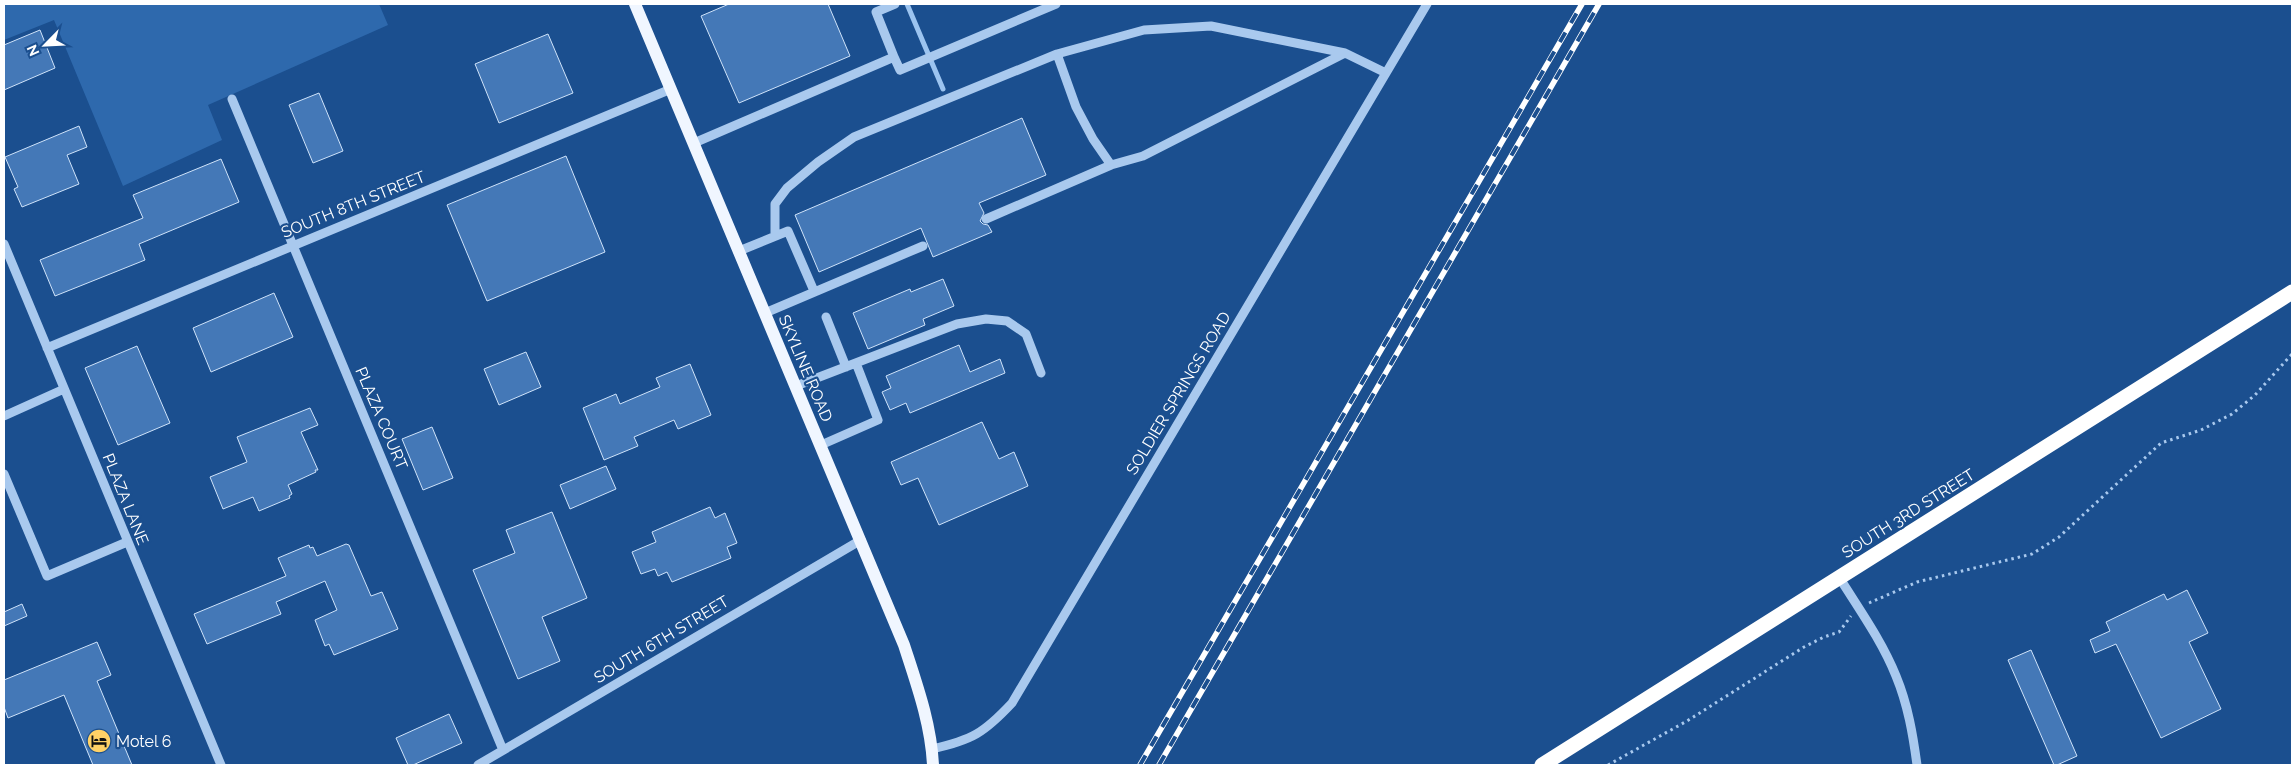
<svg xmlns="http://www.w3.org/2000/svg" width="2296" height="769" font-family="Raleway,sans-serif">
  <rect width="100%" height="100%" fill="#1b4f8f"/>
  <path fill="#2e69ad" d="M4 4H379L388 25 208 105 222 140 123 186 54 20 4 40Z"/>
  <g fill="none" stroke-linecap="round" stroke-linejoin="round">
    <path stroke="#9cc4f0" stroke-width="5" d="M907 4 943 89"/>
  </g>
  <path fill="#4478b7" stroke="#cfe3fa" d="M729 4H828L850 56 739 103 701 16Z
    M40 30 55 68 4 90V45Z
    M548 34 573 93 499 123 475 64Z
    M319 93 343 151 313 163 289 105Z
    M1022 118 1046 175 979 203 984 213 980 221 983 224 988 225 992 232 933 257 921 228 819 272 795 215Z
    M79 126 87 147 67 155 79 184 22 207 14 189 18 187 5 157Z
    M566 156 605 252 487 301 447 205Z
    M221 159 239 202 139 244 145 260 55 296 40 260 143 218 133 195Z
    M943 279 954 306 923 319 925 325 868 349 853 313 910 289 911 292Z
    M274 293 293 337 211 372 193 328Z
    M959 345 970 372 1000 359 1005 373 910 413 906 403 890 410 882 392 891 388 886 376Z
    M137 346 170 423 118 445 85 368Z
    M526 352 541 387 499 405 484 369Z
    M690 364 711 415 678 429 674 420 634 437 638 446 604 460 583 408 616 394 620 404 660 387 656 378Z
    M310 408 318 425 301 432 318 470H315L316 472 288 485 292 494 289 496 290 498 259 511 253 497 223 509 210 477 247 462 237 437Z
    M982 422 999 459 1014 452 1028 486 939 525 918 478 901 485 891 462Z
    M432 427 453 478 423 490 402 439Z
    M606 466 616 489 570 509 560 485Z
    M710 507 715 518 725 513 737 543 727 547 731 558 672 582 667 572 658 576 655 569 641 574 632 552 656 542 652 532Z
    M552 512 587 598 542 617 560 661 518 679 473 570 515 553 506 530Z
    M346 544 349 545 371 596 382 592 398 629 334 655 329 644 325 646 315 620 337 610 325 581 276 602 281 614 207 644 194 614 286 576 278 558 309 545 310 548 313 547 317 556Z
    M2187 590 2208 633 2189 642 2221 709 2161 738 2116 644 2095 653 2090 640 2110 631 2106 622 2164 594 2167 600Z
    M22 604 27 616 4 626V612Z
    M97 642 111 675 97 681 132 765H93L64 695 8 718 4 707V680Z
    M2031 650 2077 756 2057 765H2054L2008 660Z
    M449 714 462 743 413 765H408L396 738Z"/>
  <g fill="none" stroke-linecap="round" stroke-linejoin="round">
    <path stroke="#a9c9ee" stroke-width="3" stroke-dasharray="2.5 4" stroke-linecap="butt" d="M1869 603 1917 582 2032 554 2059 537 2161 443 2201 430 2232 414 2255 395 2292 354
      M1608 765 1687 721 1804 647 1824 637 1839 632 1851 616"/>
    <path stroke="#a9c9ee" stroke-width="9" d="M1057 54 1076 107 1093 139 1111 165 1143 156 1345 53
      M894 57 876 12 895 4
      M232 99 503 750
      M694 143 894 57 900 70 1056 4
      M986 219 1111 165
      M775 236V204L787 188 818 162 854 137 1057 54 1144 30 1211 26 1345 53 1386 73
      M4 244 221 765
      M739 251 788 231 814 291
      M765 313 923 246
      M826 317 846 367
      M47 348 671 89
      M796 386 957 324 986 319 1007 321 1026 334 1041 373
      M4 416 64 389
      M821 445 878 420 856 363
      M4 474 47 576 127 542
      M1839 577C1859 609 1882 641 1896 676 1908 705 1913 735 1917 765
      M932 749C972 740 984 733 1012 703L1427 4
      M478 765 861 540"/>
    <path stroke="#f0f6ff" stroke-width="12" d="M635 4 904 645C917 685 931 724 933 765"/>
    <path stroke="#fff" stroke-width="15" d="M1542 765 2292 292"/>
    <g stroke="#fff" stroke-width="5.5">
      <path id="rail" d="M1140 765 1582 4
        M1159 765 1599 4"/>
    </g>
    <use href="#rail" stroke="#1b4f8f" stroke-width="4" stroke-dasharray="11" stroke-linecap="butt"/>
  </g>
  <defs>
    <g id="hotel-disc" transform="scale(1.25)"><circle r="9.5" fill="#ffd166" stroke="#1b4f8f"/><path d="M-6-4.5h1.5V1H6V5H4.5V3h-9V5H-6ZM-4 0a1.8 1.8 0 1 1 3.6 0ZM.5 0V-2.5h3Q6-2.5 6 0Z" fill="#111"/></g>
  </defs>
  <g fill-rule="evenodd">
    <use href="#hotel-disc" x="99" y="741"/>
  </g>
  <g text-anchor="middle" stroke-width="4.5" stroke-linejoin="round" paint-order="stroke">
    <g font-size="16" fill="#fff" stroke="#1b4f8f">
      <text transform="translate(353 204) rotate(-22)" y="6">SOUTH 8TH STREET</text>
      <text transform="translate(806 368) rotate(67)" y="6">SKYLINE ROAD</text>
      <text transform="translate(1178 393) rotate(-59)" y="6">SOLDIER SPRINGS ROAD</text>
      <text transform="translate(382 418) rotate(67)" y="6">PLAZA COURT</text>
      <text transform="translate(126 499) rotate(68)" y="6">PLAZA LANE</text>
      <text transform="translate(1908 513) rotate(-32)" y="6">SOUTH 3RD STREET</text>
      <text transform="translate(661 639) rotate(-31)" y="6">SOUTH 6TH STREET</text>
    </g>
    <g font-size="16" fill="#fff" stroke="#1b4f8f" text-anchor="start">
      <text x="116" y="747">Motel 6</text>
    </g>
  </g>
  <rect width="2296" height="769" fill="none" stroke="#ffffff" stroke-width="10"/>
  <g transform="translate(45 45) rotate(246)" stroke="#1b4f8f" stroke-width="4" paint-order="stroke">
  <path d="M0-4L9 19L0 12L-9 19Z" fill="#ffffff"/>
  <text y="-8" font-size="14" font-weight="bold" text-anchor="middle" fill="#ffffff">N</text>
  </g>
</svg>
